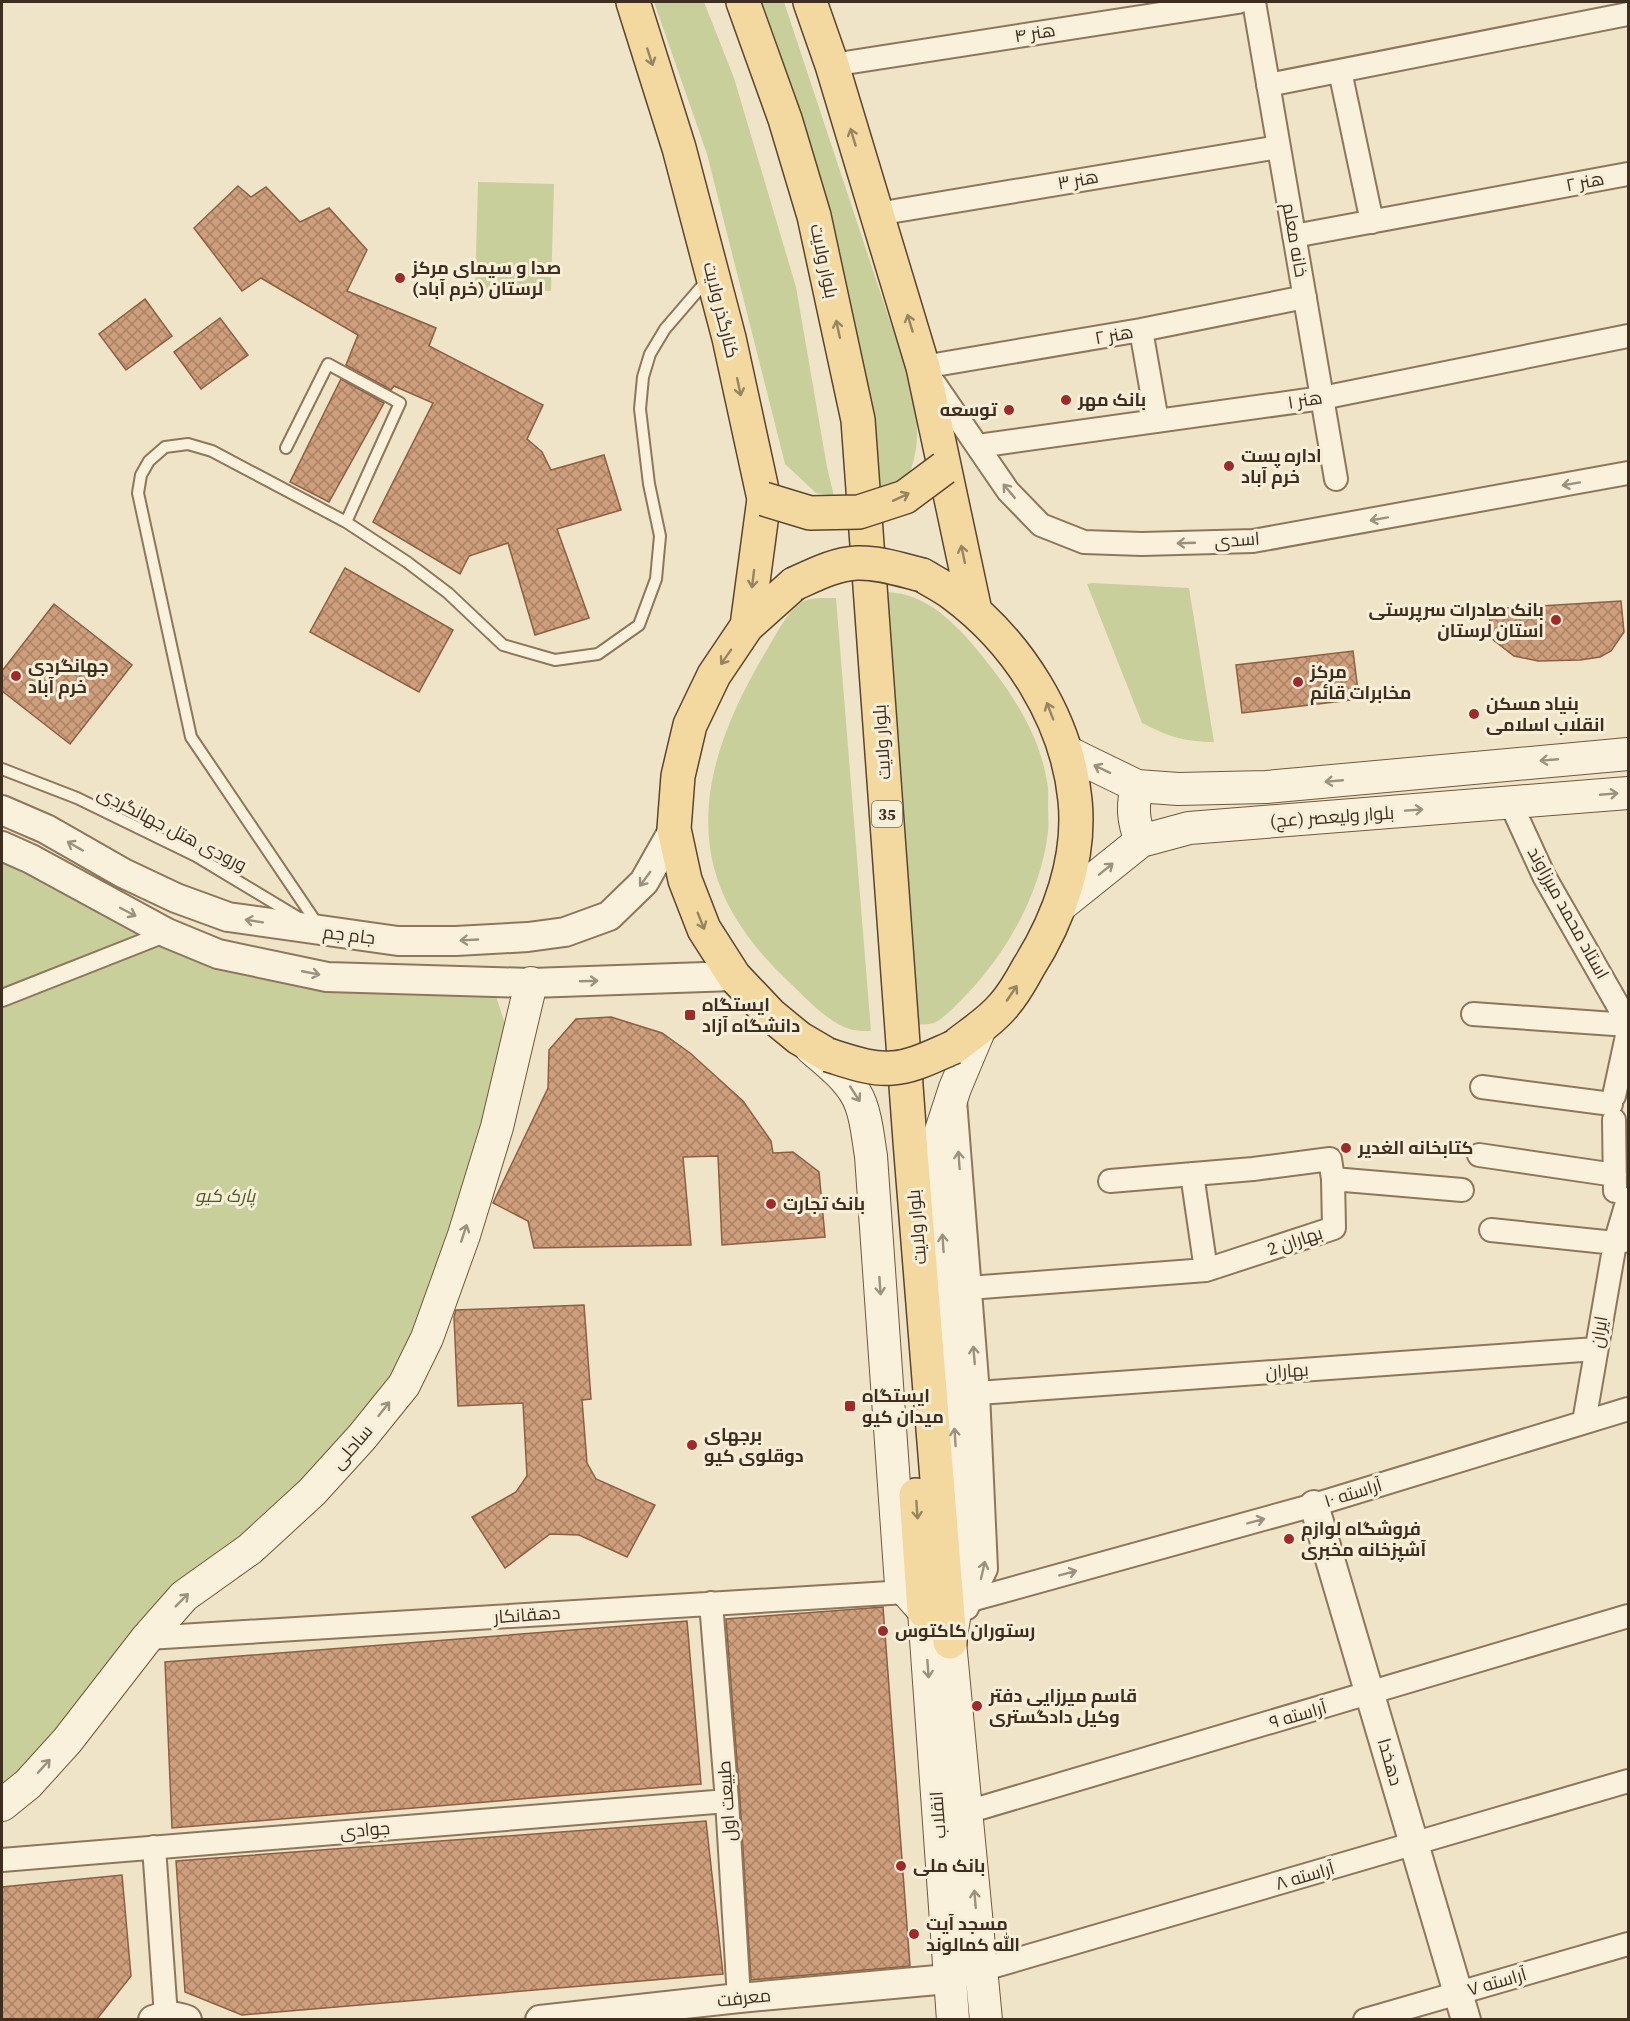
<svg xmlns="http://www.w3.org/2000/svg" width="1630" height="2021" font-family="'Source Serif 4',Cairo,serif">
  <defs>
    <pattern id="building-cross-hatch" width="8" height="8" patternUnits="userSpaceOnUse" patternTransform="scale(1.5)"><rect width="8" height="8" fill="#cf9f7d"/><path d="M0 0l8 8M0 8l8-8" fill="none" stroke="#a98266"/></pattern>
  </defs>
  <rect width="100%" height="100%" fill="#f0e4c8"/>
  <path fill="#c9cf9b" d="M654 2H704L734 78 796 287 827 467 834 496 816 493 785 464 707 154Z
    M755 2H784L913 391C919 428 920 446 907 481L878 491Z
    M478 182 554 184 551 291 475 289Z
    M1093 583 1189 588 1214 742C1185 742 1167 736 1142 723L1087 584Z
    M888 592C894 593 900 593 906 595 937 603 964 633 983 657 1012 693 1040 735 1047 782 1049 789 1048 797 1048 805 1048 814 1049 823 1048 832 1042 884 1016 936 983 976 975 986 944 1020 934 1023 928 1025 921 1024 916 1025L917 1004Z
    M836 598 871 1031C865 1031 858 1031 853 1030 829 1024 808 1000 791 984 757 952 726 914 714 868 694 790 729 713 768 648 777 633 788 610 804 601 813 597 827 598 836 598Z
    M2 858 210 964 495 993 505 1024 486 1129 465 1193 402 1362 365 1414 320 1467 268 1514 159 1599 40 1755 2 1791Z"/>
  <path fill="url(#building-cross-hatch)" stroke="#8d5f41" stroke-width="1.5" d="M238 186 251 197 266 187 300 222 329 208 367 250 347 291 436 328 429 346 543 405 527 439 542 452 551 470 604 455 621 510 557 529 589 618 535 635 508 543 469 556 460 574 373 522 433 403 394 386 391 390 346 365 358 335 261 278 242 291 194 228Z
    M145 299 172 336 126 370 99 334Z
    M220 318 248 355 201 389 174 352Z
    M341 379 384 403 329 502 290 482Z
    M345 568 453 630 419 692 310 632Z
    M1621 601 1624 632 1611 651 1600 657 1580 660 1538 661 1514 656 1491 638 1489 609Z
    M54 604 132 665 70 744 2 691V671Z
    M1353 651 1359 699 1242 713 1236 665Z
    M611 1017 662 1033 690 1053 743 1101 771 1141 773 1153 793 1152 819 1172 825 1237 722 1245 718 1156 683 1157 691 1245 534 1248 528 1221 493 1203 548 1088 549 1050 576 1019Z
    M584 1305 591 1399 582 1400 587 1463 596 1479 655 1505 627 1557 579 1535 550 1534 505 1568 472 1517 516 1492 527 1476 523 1403 458 1406 454 1317 456 1310Z
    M883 1607 910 1966 751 1980 740 1800 726 1619Z
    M687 1621 701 1784 172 1828 165 1662Z
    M706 1821 723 1974 242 2015 185 1992 176 1861Z
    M122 1875 131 1976 97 2019H2V1887Z"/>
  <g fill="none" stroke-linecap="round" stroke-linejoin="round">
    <g stroke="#8d765c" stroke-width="14">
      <path id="service" d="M286 448 328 364 400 403 346 522 407 562 448 593 503 645 555 660 598 654 639 625 656 579 660 536 649 484 640 409 643 377 650 354 665 329 708 279
        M2 769 77 798 196 856 299 918
        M318 925 191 737 138 493 141 475 149 461 165 447 188 444 212 451 346 522"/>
    </g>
    <g stroke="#8d765c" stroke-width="20">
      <path id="pedestrian" d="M2 998 167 933"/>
    </g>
    <g stroke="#8d765c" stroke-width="26">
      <path id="minor" d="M1254 2 1336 479
        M832 65 1238 2
        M1340 71 1372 222
        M1268 85 1628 14
        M877 214 1279 147
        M1294 236 1628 174
        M1305 297 1141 330 923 367 1008 491 1041 525 1084 542 1142 544 1253 541 1628 473
        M1141 330 1157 421
        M978 446 1322 398 1628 336
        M1510 802 1544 876 1628 1023
        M1473 1014 1628 1025
        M1482 1087 1611 1104
        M1614 1096 1628 1031
        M955 1100 978 1393 986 1569 967 1608
        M1614 1120 1615 1191
        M1479 1155 1615 1175
        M1192 1174 1206 1270
        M1333 1179 1462 1190
        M1491 1230 1615 1243 1628 1240
        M969 1288 1206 1270 1334 1228 1333 1179 1330 1159 1253 1169 1110 1181
        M978 1393 1596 1349
        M1584 1422 1615 1243 1628 1199
        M971 1600 1314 1505 1628 1409
        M711 1603 727 1801 739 1998
        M147 1638 906 1592
        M967 1812 1628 1616
        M154 1847 166 2016
        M2 1860 727 1801
        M981 1970 1628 1781
        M1365 2020 1628 1944"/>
    </g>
    <g stroke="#8d765c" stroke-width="32">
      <path id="tertiary" d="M2 810 46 829 123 873 176 898 228 917 398 941H456L528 937 565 932 609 916 644 882 674 829
        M2 846 31 859 167 933 218 954 327 977 531 983 734 976
        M1314 1505 1466 2020
        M153 2020C165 2015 175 2015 187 2020
        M540 2020 739 1998 948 1979"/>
    </g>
    <g stroke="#6f573f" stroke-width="34">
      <path id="secondary" d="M1065 751 1137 786 1178 789 1266 787 1628 754
        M1137 786C1132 807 1133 821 1141 841
        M1060 906 1141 841 1189 828 1628 793
        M981 1026 955 1088 937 1143 963 1565 950 1642 986 2020
        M811 1048C829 1064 853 1081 861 1105 867 1121 868 1139 871 1156L901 1585 924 1611 953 2020
        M2 1805 28 1784 67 1741 147 1638 184 1596 250 1549 312 1492 362 1437 404 1385 427 1338 464 1235 497 1127 531 983"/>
    </g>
    <g stroke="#5b4430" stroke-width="36">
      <path id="primary" d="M633 2 679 148 729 338 764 499 747 626
        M743 2 785 119 814 216 858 420 910 1141 950 1642
        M810 2 832 65 923 367 975 611
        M922 575C932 581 944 587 953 594 1018 642 1067 719 1075 800 1081 859 1059 919 1028 968 1021 981 1013 995 1003 1006 990 1022 970 1034 954 1047
        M794 584 747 626 714 675 690 725 678 776 674 829 685 880 704 929 734 976 771 1015 799 1038 828 1055
        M916 1495 924 1611"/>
    </g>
    <use href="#service" stroke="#faf1dc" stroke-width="10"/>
    <use href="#pedestrian" stroke="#faf1dc" stroke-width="16"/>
    <use href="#minor" stroke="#faf1dc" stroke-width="22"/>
    <use href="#tertiary" stroke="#faf1dc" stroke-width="28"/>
    <use href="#secondary" stroke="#faf1dc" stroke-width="32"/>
    <use href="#primary" stroke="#f3d9a0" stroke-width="33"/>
    <g stroke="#5b4430" stroke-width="36" stroke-linecap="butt">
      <path id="primary-bridge" d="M764 499 810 513 859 512 905 497 944 468
        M794 584C814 575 835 564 857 563 878 562 902 570 922 575
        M828 1055C848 1061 871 1070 892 1068 913 1067 935 1055 954 1047"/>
    </g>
    <use href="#primary-bridge" stroke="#f3d9a0" stroke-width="33"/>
  </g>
  <defs><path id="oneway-shaft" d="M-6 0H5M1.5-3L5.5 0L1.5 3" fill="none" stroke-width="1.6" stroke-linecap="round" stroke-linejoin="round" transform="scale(1.5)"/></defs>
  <g stroke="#988460">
    <use href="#oneway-shaft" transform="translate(650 57) rotate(72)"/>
    <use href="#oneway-shaft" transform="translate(853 137) rotate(-107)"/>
    <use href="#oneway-shaft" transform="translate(910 323) rotate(-107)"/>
    <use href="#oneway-shaft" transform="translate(838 329) rotate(-102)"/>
    <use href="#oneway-shaft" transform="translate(739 387) rotate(78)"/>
    <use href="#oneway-shaft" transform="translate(901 497) rotate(-25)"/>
    <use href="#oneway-shaft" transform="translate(963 554) rotate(-102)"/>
    <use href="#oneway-shaft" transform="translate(753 579) rotate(97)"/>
    <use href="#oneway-shaft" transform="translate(726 657) rotate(125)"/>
    <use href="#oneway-shaft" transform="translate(1050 711) rotate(-111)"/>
    <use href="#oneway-shaft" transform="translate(701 921) rotate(68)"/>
    <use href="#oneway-shaft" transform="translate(1012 993) rotate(-56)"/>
    <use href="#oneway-shaft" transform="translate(917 1510) rotate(86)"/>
  </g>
  <g stroke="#9c907e">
    <use href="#oneway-shaft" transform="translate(1571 484) rotate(170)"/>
    <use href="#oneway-shaft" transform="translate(1009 491) rotate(-130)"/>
    <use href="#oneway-shaft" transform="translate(1379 519) rotate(170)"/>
    <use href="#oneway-shaft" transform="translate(1186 543) rotate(178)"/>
    <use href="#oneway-shaft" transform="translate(1549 760) rotate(175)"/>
    <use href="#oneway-shaft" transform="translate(1102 769) rotate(-154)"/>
    <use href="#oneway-shaft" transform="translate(1334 781) rotate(175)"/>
    <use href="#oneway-shaft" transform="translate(1609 794) rotate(-5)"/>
    <use href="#oneway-shaft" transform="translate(1414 810) rotate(-4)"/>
    <use href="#oneway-shaft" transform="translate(75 846) rotate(-150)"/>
    <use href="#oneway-shaft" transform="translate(1106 869) rotate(-39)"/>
    <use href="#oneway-shaft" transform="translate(645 879) rotate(126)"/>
    <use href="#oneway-shaft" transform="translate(128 912) rotate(28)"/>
    <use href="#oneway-shaft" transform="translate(254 921) rotate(-171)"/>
    <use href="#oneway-shaft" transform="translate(469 940) rotate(177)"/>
    <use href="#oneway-shaft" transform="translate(311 973) rotate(11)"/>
    <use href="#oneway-shaft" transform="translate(589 981) rotate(-2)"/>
    <use href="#oneway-shaft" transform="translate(855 1094) rotate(57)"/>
    <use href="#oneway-shaft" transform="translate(959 1160) rotate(-94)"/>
    <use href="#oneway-shaft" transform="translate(464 1233) rotate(-72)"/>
    <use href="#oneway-shaft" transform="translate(943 1243) rotate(-94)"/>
    <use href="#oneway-shaft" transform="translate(880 1286) rotate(86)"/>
    <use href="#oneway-shaft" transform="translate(974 1355) rotate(-95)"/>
    <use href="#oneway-shaft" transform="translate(384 1409) rotate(-52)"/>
    <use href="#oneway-shaft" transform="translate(955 1437) rotate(-94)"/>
    <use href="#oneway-shaft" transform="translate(1256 1521) rotate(-15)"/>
    <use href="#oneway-shaft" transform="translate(983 1570) rotate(-77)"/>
    <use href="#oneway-shaft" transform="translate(1068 1573) rotate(-15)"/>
    <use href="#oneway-shaft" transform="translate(182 1600) rotate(-45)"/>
    <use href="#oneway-shaft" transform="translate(928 1669) rotate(86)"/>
    <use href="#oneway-shaft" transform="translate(44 1766) rotate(-48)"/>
    <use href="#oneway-shaft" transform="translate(975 1899) rotate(-95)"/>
  </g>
  <g fill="#9e2a2b" stroke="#f7eed8" stroke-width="2">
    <circle cx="400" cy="278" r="6"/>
    <circle cx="1066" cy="400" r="6"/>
    <circle cx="1009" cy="410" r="6"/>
    <circle cx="1229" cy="466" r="6"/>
    <circle cx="1556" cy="620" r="6"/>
    <circle cx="16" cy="676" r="6"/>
    <circle cx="1298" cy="682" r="6"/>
    <circle cx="1474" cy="714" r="6"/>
    <rect x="684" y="1009" width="12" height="12" rx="3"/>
    <circle cx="1346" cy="1148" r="6"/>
    <circle cx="771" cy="1204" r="6"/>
    <rect x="844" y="1400" width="12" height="12" rx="3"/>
    <circle cx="692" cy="1445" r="6"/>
    <circle cx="1289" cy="1539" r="6"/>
    <circle cx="883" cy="1631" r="6"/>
    <circle cx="977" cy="1706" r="6"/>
    <circle cx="901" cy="1866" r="6"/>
    <circle cx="914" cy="1934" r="6"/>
  </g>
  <g text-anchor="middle" stroke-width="6" stroke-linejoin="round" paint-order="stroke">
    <rect fill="#f7eed8" stroke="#756857" stroke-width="1.5" x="872" y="801" width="30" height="26" rx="4.5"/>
    <g font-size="16" font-weight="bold" fill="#3d2e20">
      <text x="887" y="820">35</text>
    </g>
    <g font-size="18" fill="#3d2e20" stroke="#f7eed8">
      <text transform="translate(1035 33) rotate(-9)" y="6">هنر ۴</text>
      <text transform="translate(1078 180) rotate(-10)" y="6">هنر ۳</text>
      <text transform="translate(1585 182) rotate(-11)" y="6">هنر ۲</text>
      <text transform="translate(1295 240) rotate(80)" y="6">خانه معلم</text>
      <text transform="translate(824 261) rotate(78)" y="6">بلوار ولایت</text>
      <text transform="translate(721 310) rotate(76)" y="6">کنارگذر ولایت</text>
      <text transform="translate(1114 335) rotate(-10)" y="6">هنر ۲</text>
      <text transform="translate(1305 400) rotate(-9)" y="6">هنر ۱</text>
      <text transform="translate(1237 540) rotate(-4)" y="6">اسدی</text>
      <text transform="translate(882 742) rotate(-94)" y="6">بلوار ولایت</text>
      <text transform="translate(1332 817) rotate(-4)" y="6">بلوار ولیعصر (عج)</text>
      <text transform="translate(172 829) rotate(27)" y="6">ورودی هتل جهانگردی</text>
      <text transform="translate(1568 913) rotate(61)" y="6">استاد محمد میرزاوند</text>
      <text transform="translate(349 935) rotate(7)" y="6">جام جم</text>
      <text transform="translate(917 1227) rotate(-95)" y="6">بلوار ولایت</text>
      <text transform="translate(1295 1241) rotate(-18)" y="6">بهاران 2</text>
      <text transform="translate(1599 1332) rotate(-80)" y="6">ایران</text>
      <text transform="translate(1287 1371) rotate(-4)" y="6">بهاران</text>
      <text transform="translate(352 1447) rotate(-49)" y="6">ساحلی</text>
      <text transform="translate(1353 1493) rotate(-17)" y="6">آراسته ۱۰</text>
      <text transform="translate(527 1615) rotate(-4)" y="6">دهقانکار</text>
      <text transform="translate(1298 1715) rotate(-16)" y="6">آراسته ۹</text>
      <text transform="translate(1390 1762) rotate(74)" y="6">دهخدا</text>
      <text transform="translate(727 1801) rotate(-94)" y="6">طبیعت اول</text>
      <text transform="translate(938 1815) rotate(-94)" y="6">انقلاب</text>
      <text transform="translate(365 1830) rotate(-5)" y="6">جوادی</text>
      <text transform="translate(1305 1876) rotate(-16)" y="6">آراسته ۸</text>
      <text transform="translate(1497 1982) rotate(-16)" y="6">آراسته ۷</text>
      <text transform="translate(744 1998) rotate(-6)" y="6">معرفت</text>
    </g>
    <g font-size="18" font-weight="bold" fill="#3d2e20" stroke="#f7eed8" text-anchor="start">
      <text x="412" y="274">صدا و سیمای مرکز<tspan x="412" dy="21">لرستان (خرم آباد)</tspan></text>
      <text x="1078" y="406">بانک مهر</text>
      <text x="997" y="416" text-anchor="end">توسعه</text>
      <text x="1241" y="462">اداره پست<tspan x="1241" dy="21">خرم آباد</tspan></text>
      <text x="1544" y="616" text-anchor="end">بانک صادرات سرپرستی<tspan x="1544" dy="21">استان لرستان</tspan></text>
      <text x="28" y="672">جهانگردى<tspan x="28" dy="21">خرم آباد</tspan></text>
      <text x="1310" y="678">مرکز<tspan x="1310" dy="21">مخابرات قائم</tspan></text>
      <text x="1486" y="710">بنیاد مسکن<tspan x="1486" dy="21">انقلاب اسلامی</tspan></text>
      <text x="702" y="1011">ایستگاه<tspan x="702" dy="21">دانشگاه آزاد</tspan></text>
      <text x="1358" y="1154">کتابخانه الغدیر</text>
      <text x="783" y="1210">بانک تجارت</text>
      <text x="862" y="1402">ایستگاه<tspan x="862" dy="21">میدان کیو</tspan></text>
      <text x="704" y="1441">برجهای<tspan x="704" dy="21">دوقلوی کیو</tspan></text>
      <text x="1301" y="1535">فروشگاه لوازم<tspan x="1301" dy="21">آشپزخانه مخبری</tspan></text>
      <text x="895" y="1637">رستوران کاکتوس</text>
      <text x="989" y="1702">قاسم میرزایی دفتر<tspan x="989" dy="21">وکیل دادگستری</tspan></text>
      <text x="913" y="1872">بانک ملی</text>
      <text x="926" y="1930">مسجد آیت<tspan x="926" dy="21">الله کمالوند</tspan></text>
    </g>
    <g font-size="18" font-style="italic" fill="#4d5a26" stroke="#f7eed8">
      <text x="225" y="1202">پارک کیو</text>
    </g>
  </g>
  <rect width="1630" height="2021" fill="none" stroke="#3d2e20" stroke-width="6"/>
</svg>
